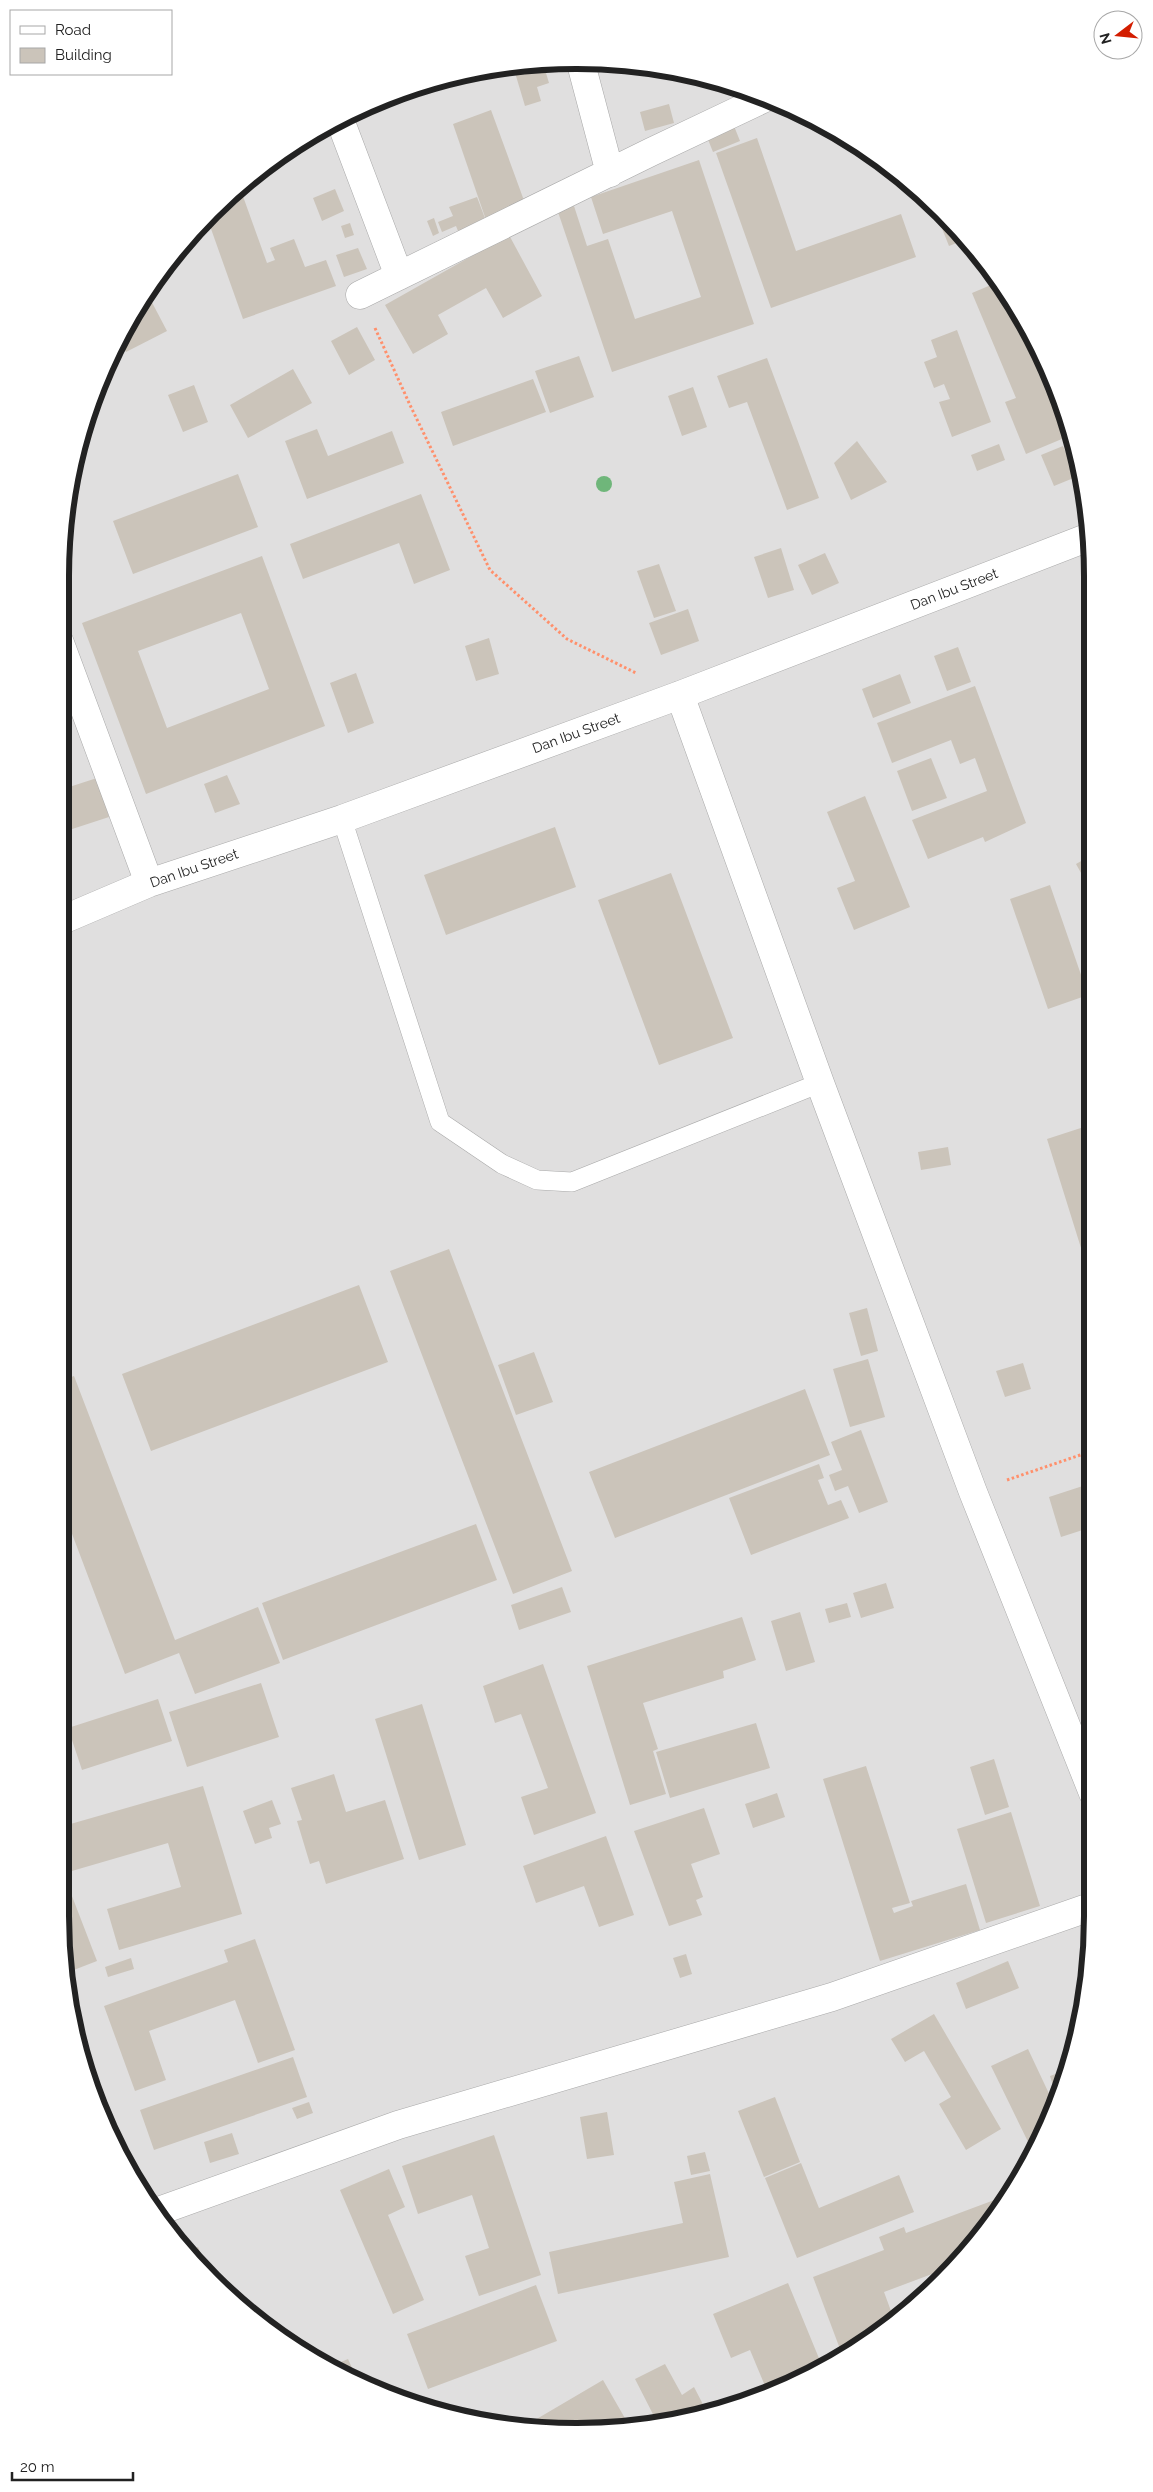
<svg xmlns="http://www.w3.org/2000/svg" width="1153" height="2492" font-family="Raleway,sans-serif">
  <rect width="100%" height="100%" fill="#f2f0e8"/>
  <path fill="#e0dfdf" d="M576 60 677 70 774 99 891 167 986 262 1054 379 1089 509 1093 1916 1083 2016 1054 2113 1006 2202 965 2256 891 2325 835 2363 743 2404 677 2422 576 2432 476 2422 410 2404 319 2363 262 2325 188 2256 129 2173 88 2082 70 2016 60 1915V576L70 476 99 379 147 290 211 211 289 147 379 99 475 70Z"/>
  <path fill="#cbc4ba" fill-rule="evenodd" d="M543 63 549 83 537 87 541 101 525 106 513 66Z
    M669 104 674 123 645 131 640 112Z
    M491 110 526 206 486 220 453 124Z
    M734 126 740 141 713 152 707 137Z
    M316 133 320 142 270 164 289 147Z
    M757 138 796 251 901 214 916 257 771 308 716 153Z
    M699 160 754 324 612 372 558 212 574 206 587 246 608 239 635 319 701 297 672 211 603 234 591 197Z
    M258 173 259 178 247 182Z
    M240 188 267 263 275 260 270 248 294 239 305 267 326 260 336 286 243 319 210 226 195 231 211 211Z
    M335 189 344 211 322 221 313 198Z
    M477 197 486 221 458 231 456 226 442 232 438 222 453 216 449 207Z
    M935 211 964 240 949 246Z
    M434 218 439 233 433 236 427 221Z
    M350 223 354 235 345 238 341 226Z
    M509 235 542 296 503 318 486 288 438 315 448 334 413 354 385 305Z
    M358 248 367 269 344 277 336 255Z
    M998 282 1054 379 1069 436 1026 454 1005 402 1016 398 972 293Z
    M146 291 167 331 126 352 120 340Z
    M357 327 375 360 349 375 331 341Z
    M957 330 991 422 952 437 939 402 950 399 944 384 934 388 924 362 937 357 931 340Z
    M579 356 594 397 550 413 535 371Z
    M767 358 819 498 787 510 747 402 729 408 717 376Z
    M293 369 312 403 248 438 230 405Z
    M533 379 546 412 453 446 441 412Z
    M194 385 208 422 183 432 168 395Z
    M693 387 707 427 682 436 668 396Z
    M317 429 328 456 392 431 404 463 307 499 285 441Z
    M857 441 887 482 851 500 834 463Z
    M1071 443 1076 463H1075L1068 444Z
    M999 444 1005 460 977 471 971 455Z
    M1063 446 1076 477 1054 486 1041 455Z
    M238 474 258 527 133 574 113 521Z
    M421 494 450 570 414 584 399 543 303 579 290 544Z
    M781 548 794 590 768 598 754 557Z
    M825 553 839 583 812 595 798 565Z
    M262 556 325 726 146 794 82 623ZM241 613 269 689 167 728 138 651Z
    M659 564 676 611 654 618 637 571Z
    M688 609 699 641 661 655 649 623Z
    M489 638 499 674 476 681 465 646Z
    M958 647 971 682 947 691 934 656Z
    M356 673 374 723 348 733 330 683Z
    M900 674 911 703 873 718 862 689Z
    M975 686 1026 823 985 842 983 837 928 859 912 820 987 791 975 758 960 764 951 740 892 763 877 723Z
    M931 758 947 798 912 811 897 771Z
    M227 775 240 804 215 813 204 784Z
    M97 778 109 817 60 833V790Z
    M865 796 910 907 854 930 837 888 855 881 827 812Z
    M555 827 576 887 446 935 424 875Z
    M1090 856V889L1076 864Z
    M671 873 733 1038 659 1065 598 900Z
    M1050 885 1088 995 1048 1009 1010 899Z
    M1090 894V907L1085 897Z
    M1090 1125 1091 1280 1047 1139Z
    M948 1147 951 1165 921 1170 918 1152Z
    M449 1249 572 1571 513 1594 390 1271Z
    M359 1285 388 1362 151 1451 122 1374Z
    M867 1308 878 1351 861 1356 849 1313Z
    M534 1352 553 1402 516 1415 498 1365Z
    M868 1359 885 1417 850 1427 833 1369Z
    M1023 1363 1031 1389 1005 1397 996 1371Z
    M74 1376 175 1640 258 1607 280 1663 195 1694 179 1653 125 1674 60 1502V1381Z
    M805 1389 830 1455 615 1538 589 1472Z
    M861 1430 888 1502 859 1513 848 1486 835 1491 829 1475 842 1470 831 1442Z
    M819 1464 824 1478 818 1480 828 1505 841 1500 849 1518 751 1555 729 1498Z
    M1092 1483V1527L1061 1537 1049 1497Z
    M476 1524 497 1580 283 1660 262 1603Z
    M886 1583 894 1608 861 1618 853 1593Z
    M562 1587 571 1612 519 1630 511 1605Z
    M847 1603 851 1617 829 1623 825 1609Z
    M800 1612 815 1662 786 1671 771 1621Z
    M742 1617 756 1660 723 1671 724 1678 643 1703 658 1749 653 1751 666 1794 630 1805 587 1666Z
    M543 1664 596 1813 534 1835 521 1797 548 1788 521 1714 495 1723 483 1686Z
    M261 1683 279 1737 187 1767 169 1712Z
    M158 1699 172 1741 82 1770 68 1728Z
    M422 1704 466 1845 419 1860 375 1719Z
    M756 1723 770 1768 670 1798 656 1752Z
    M994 1759 1009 1807 985 1815 970 1767Z
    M866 1766 910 1903 892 1908 894 1913 913 1906 911 1901 966 1884 980 1930 880 1961 823 1779Z
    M334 1774 346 1812 385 1800 404 1859 326 1884 319 1861 310 1864 297 1821 302 1820 291 1788Z
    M203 1786 242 1914 119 1950 107 1909 181 1887 168 1843 65 1873 60 1857V1827Z
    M777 1793 785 1817 753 1828 745 1804Z
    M272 1800 281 1824 269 1828 272 1838 255 1844 243 1811Z
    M704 1808 720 1854 691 1864 703 1897 696 1900 702 1915 669 1926 634 1831Z
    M1011 1812 1040 1906 986 1923 957 1829Z
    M606 1836 634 1915 599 1927 584 1886 536 1903 523 1866Z
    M60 1865 97 1961 66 1973 60 1915Z
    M255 1939 295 2050 258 2063 235 2000 149 2031 166 2080 135 2091 104 2006 228 1962 224 1950Z
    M686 1954 692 1974 680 1978 673 1958Z
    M131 1958 134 1969 108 1977 105 1967Z
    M1008 1961 1019 1988 966 2009 956 1983Z
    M934 2014 1001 2129 966 2150 939 2104 951 2097 924 2051 905 2062 891 2039Z
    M1028 2049 1052 2100 1059 2096 1054 2113 1033 2152 991 2066Z
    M293 2057 307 2097 154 2150 140 2110Z
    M1067 2070 1062 2087 1054 2089 1050 2076Z
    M775 2097 800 2162 764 2177 738 2111Z
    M309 2102 313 2113 297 2119 292 2108Z
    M607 2112 614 2155 587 2159 580 2117Z
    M232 2133 239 2154 210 2163 204 2142Z
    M494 2135 541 2275 479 2296 465 2256 489 2248 472 2195 418 2214 402 2166Z
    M705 2152 710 2171 691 2175 687 2156Z
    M801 2163 819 2208 899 2175 914 2212 797 2258 765 2178Z
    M389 2169 405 2207 388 2215 424 2300 393 2314 340 2190Z
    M710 2174 729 2257 558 2294 549 2252 683 2223 674 2182Z
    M1005 2196 1006 2202 956 2265 884 2292 895 2322 843 2357 813 2277 884 2250 879 2237 904 2227 906 2233Z
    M198 2247 211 2278 186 2252Z
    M788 2283 823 2368 768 2393 750 2350 731 2358 713 2314Z
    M536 2285 557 2341 428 2389 407 2334Z
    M348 2359 358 2381 329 2367Z
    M665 2364 682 2395 694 2387 708 2414 677 2422 658 2424 635 2379Z
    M603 2380 630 2427 576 2432 523 2427Z"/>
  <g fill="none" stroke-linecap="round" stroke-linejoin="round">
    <g stroke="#a9a9a9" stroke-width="20">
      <path id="lane" d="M342 819 440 1122 502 1164 537 1180 572 1182 820 1083"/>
    </g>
    <g stroke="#a9a9a9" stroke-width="29">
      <path id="street" d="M580 60 610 173
        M340 120 399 276
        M360 295 651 152 767 97
        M60 643 149 883
        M680 695 820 1083 973 1492 1093 1793
        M60 921 149 883 342 819 680 695 1089 537
        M156 2212 398 2125 832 1997 1093 1906"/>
    </g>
    <path stroke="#ff906c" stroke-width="3" stroke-dasharray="2.5 2.5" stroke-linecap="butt" d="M375 328 410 405 490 570 567 639 636 673
      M1007 1480 1092 1451"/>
    <use href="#lane" stroke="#fff" stroke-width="19"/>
    <use href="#street" stroke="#fff" stroke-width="28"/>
  </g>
  <circle fill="#6fb67a" cx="604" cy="484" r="8"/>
  <g text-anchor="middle" stroke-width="4.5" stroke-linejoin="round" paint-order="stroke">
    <g font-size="14" fill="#222" stroke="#fff">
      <text transform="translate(954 589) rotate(-21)" y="5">Dan Ibu Street</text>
      <text transform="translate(576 733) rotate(-20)" y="5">Dan Ibu Street</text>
      <text transform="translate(194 868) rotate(-19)" y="5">Dan Ibu Street</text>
    </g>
  </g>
  <path d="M0 0H1153V2492H0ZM576 69H577A507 507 0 0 1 1084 576V1916A507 507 0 0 1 577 2423H576A507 507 0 0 1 69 1916V576A507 507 0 0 1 576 69Z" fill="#fff" fill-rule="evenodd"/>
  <path fill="none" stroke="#222" stroke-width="6" d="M576 69H577A507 507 0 0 1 1084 576V1916A507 507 0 0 1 577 2423H576A507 507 0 0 1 69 1916V576A507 507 0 0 1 576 69Z"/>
  <rect x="10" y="10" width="162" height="65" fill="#ffffff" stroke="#a7a7a7"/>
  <rect x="20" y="26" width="25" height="8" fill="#ffffff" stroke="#a7a7a7"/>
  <text x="55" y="35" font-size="15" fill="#222222">Road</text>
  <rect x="20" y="48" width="25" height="15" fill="#cbc4ba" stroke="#a7a7a7"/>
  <text x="55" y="60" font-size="15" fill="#222222">Building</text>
  <g transform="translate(1118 35) rotate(254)"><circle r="24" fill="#ffffff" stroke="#a7a7a7"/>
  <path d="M0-4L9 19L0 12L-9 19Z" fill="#d31d00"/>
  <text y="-8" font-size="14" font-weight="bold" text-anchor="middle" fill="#222222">N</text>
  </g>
  <path d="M12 2472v8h121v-8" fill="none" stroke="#222222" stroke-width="2.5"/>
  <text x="20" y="2472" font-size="15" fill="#222222" stroke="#ffffff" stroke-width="4" paint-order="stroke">20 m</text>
</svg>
